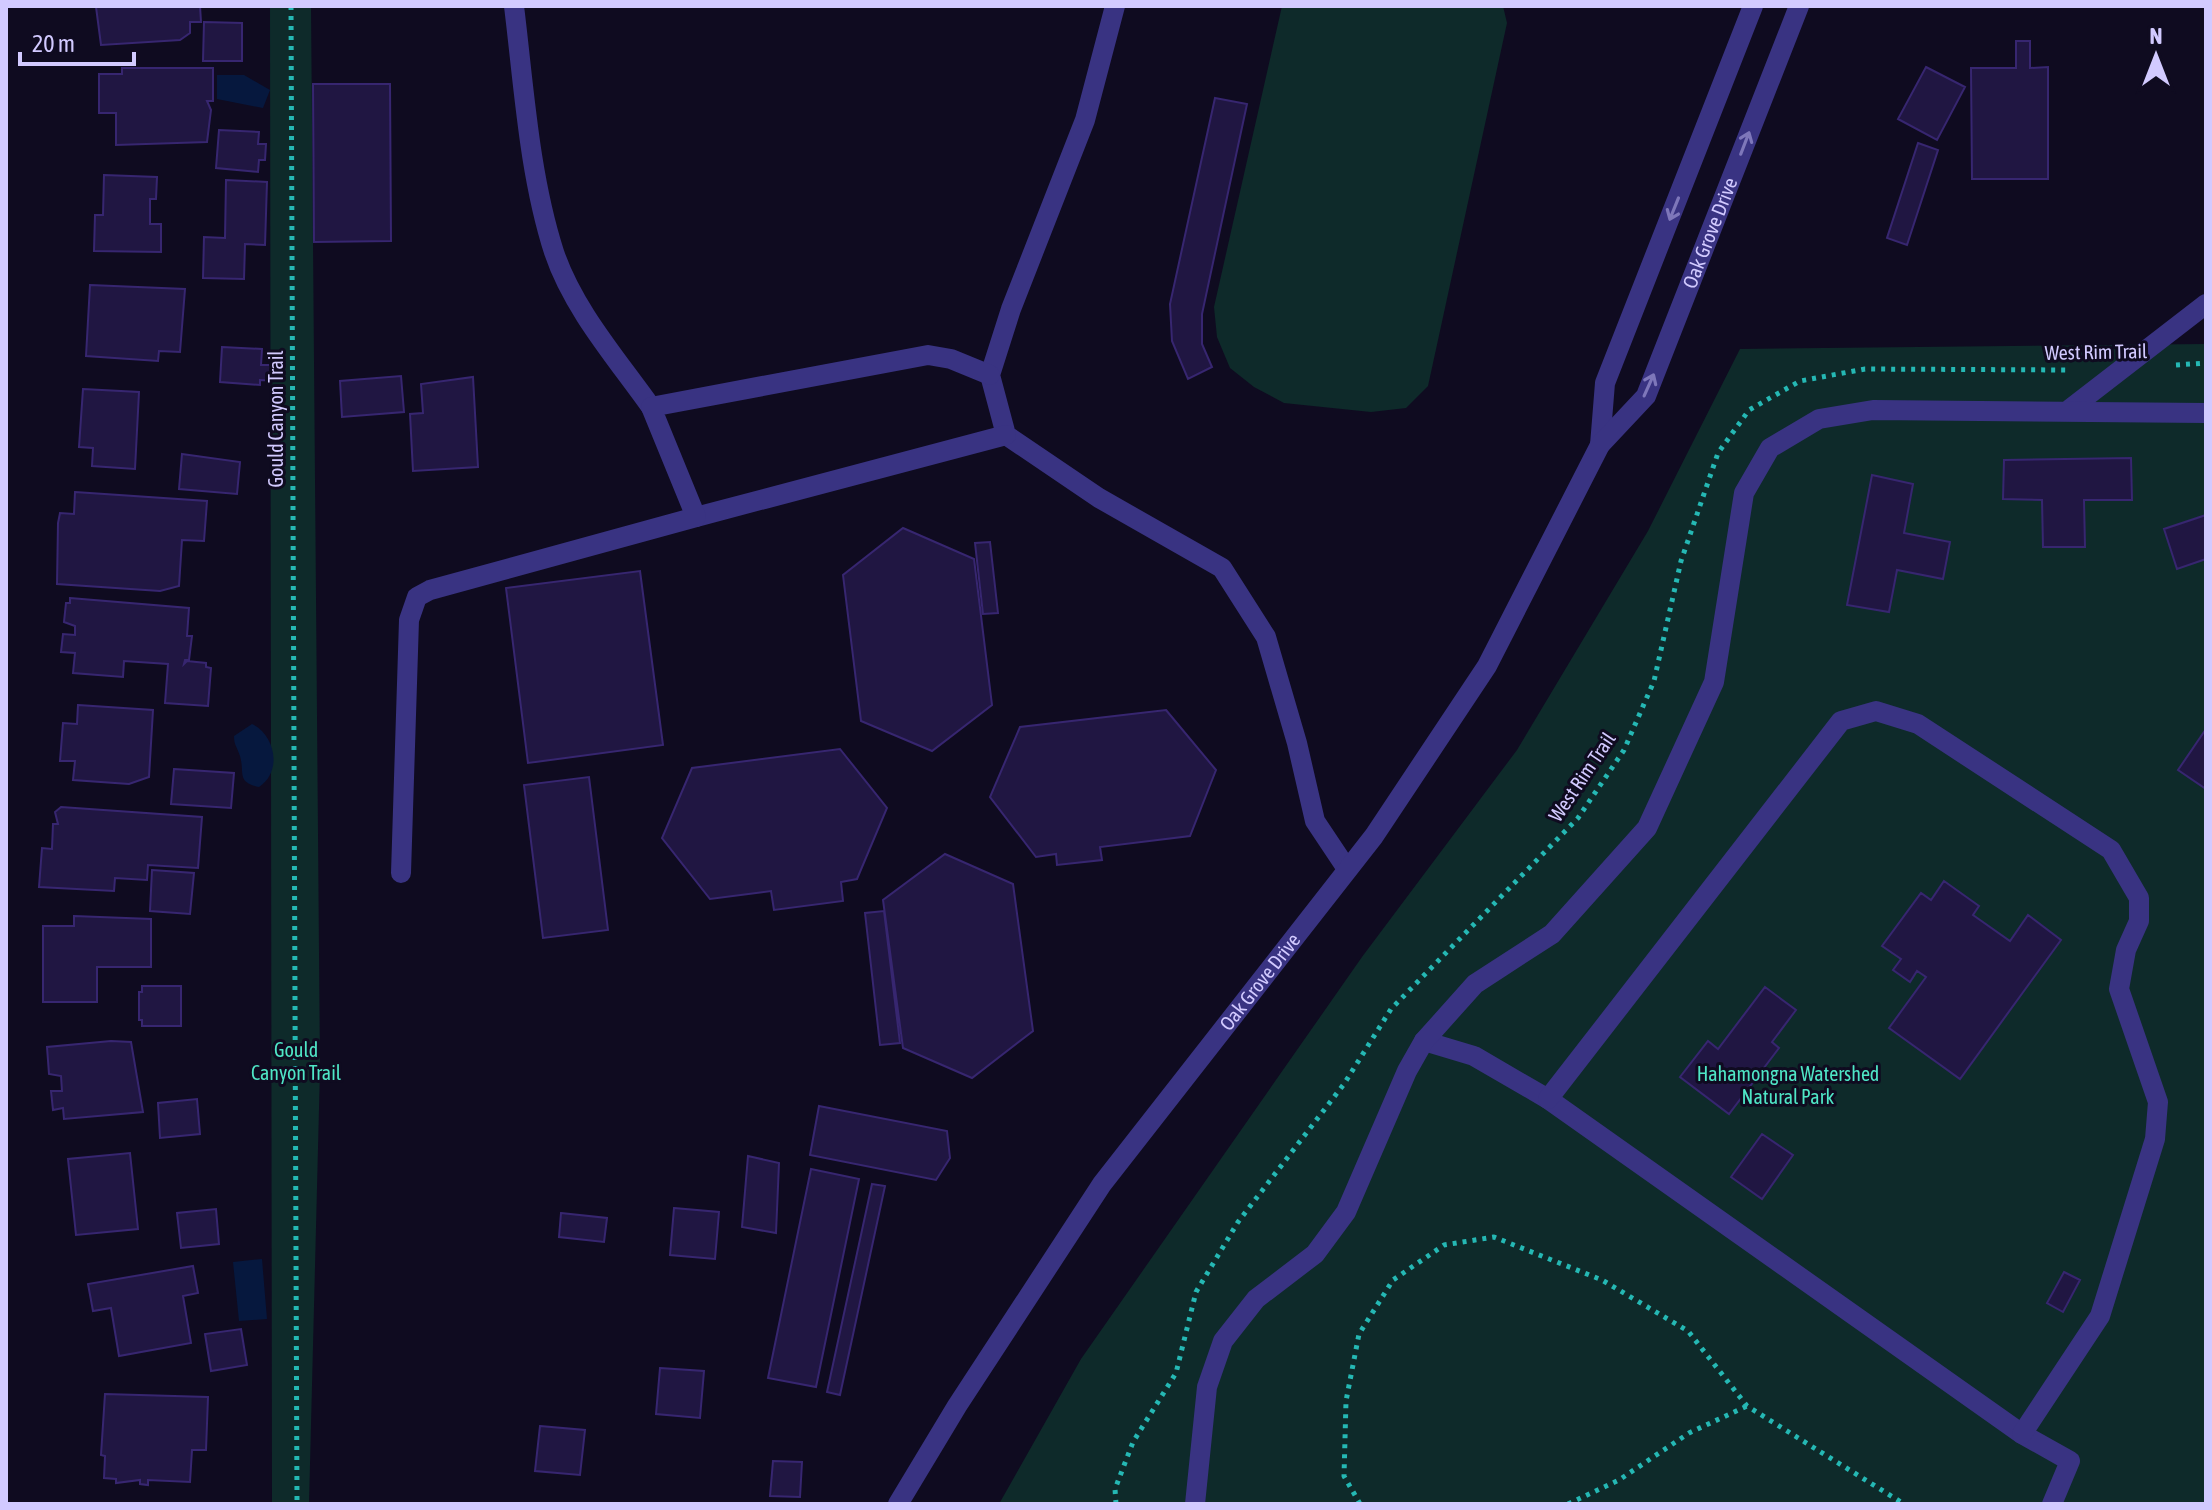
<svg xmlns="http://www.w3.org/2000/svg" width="2212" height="1510" font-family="'Asap Condensed',sans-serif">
  <rect width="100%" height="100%" fill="#0f0b20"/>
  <path fill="#0e2a2a" d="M270 6H311L320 1069 309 1504H272Z
    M1282 6H1503L1507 23 1428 386 1406 408 1371 412 1284 403 1254 387 1230 368 1217 337 1214 307Z
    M2206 344V1504H999L1081 1359 1362 957 1517 750 1648 531 1740 349Z"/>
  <path fill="#06183e" d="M217 75H244L270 90 263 108 217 99Z
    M252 724C275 735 283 771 259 787 236 782 245 773 240 756 237 747 234 745 234 736Z
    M262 1259 267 1319 239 1321 233 1262Z"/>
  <path fill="#201642" stroke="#372670" stroke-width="2" d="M200 6 201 22H190V33L180 40 101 45 96 7Z
    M204 22 242 23V61H203Z
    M2016 41H2030V68L2048 67V179H1972L1971 68H2016Z
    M1926 67 1965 87 1937 140 1898 119Z
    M122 68H213V101H207L211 110 207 142 116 145V113H99V74H122Z
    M313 84H390L391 241 314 242Z
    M1215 98 1247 104 1202 314V344L1212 367 1188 379 1172 341 1170 304Z
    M219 130 259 132 258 144H266L265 160H259L258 172 216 168Z
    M1918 143 1938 150 1907 245 1887 238Z
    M104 175 157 177 156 199H150V224H161V252L94 251 95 215H103Z
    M226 180 267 182 265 245 245 244 244 279 203 278 204 237 225 238Z
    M90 285 185 289 180 352 159 351 158 361 86 356Z
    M222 347 262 349 261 365H278L277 381 260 380V385L220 382Z
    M401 376 404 412 342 417 340 381Z
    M473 377 478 467 413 471 410 414 423 413 421 384Z
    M83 389 139 392 135 469 92 466 93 448 79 447Z
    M182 454 240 462 237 494 179 489Z
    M2131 458 2132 500H2084L2085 547H2043L2042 500 2003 499 2004 460Z
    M1872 475 1913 484 1904 533 1950 542 1943 579 1897 570 1889 612 1847 605Z
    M75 492 207 501 204 541 182 540 179 586 160 591 57 584 58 523 60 513 74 514Z
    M2206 515V559L2177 569 2164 529Z
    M903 528 974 559 992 705 932 751 861 721 843 575Z
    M990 542 998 613 983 614 975 543Z
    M640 571 663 745 528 763 506 588Z
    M70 598 189 608 187 636H192L189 660H185L184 664 187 661 206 663V667L211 668 208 706 165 703 168 664 124 661 123 677 73 673 75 653 61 652 63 634 75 635V626L64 622 66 603H70Z
    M78 705 153 710 149 777 129 784 73 780 75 761H60L63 723 77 724Z
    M1166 710 1216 770 1190 836 1100 847 1102 860 1057 865 1056 854 1036 857 990 797 1020 727Z
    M2206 729V789L2178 770Z
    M840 749 887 808 857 879 841 882 843 901 774 910 771 891 710 899 662 838 692 768Z
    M174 769 234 773 231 808 171 804Z
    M589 777 608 930 543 938 524 785Z
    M61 807 202 817 198 868 148 865 147 880 115 878 114 891 39 887 42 848 52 849 53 824H58L55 812Z
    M945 854 1013 884 1033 1031 972 1078 903 1048 883 900Z
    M152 870 194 873 190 914 150 911Z
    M1944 881 1979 906 1973 915 2010 941 2028 915 2061 940 1960 1079 1889 1028 1926 977 1917 971 1910 982 1893 970 1901 959 1882 946 1921 893 1931 900Z
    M884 911 900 1043 880 1045 865 913Z
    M74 916 151 919V967H97V1002H43V926H74Z
    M142 986H181V1026H142V1020H139V992H142Z
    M1765 987 1796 1010 1772 1042 1779 1048 1729 1114 1680 1077 1708 1041 1718 1049Z
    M111 1041 131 1042 143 1112 64 1119 63 1108 53 1110 51 1091H62L61 1076 49 1074 47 1047Z
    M197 1099 200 1134 160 1138 158 1103Z
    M819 1106 947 1131 950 1158 936 1180 810 1155Z
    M1762 1134 1793 1155 1762 1199 1731 1177Z
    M130 1153 138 1229 76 1235 68 1159Z
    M748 1156 779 1163 776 1233 742 1227Z
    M811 1169 859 1179 816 1387 768 1378Z
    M872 1184 885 1186 840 1395 827 1392Z
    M674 1208 719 1212 715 1259 670 1255Z
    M216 1209 219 1244 181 1248 177 1213Z
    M561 1213 607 1218 604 1242 559 1237Z
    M193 1266 198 1293 183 1296 191 1343 119 1356 111 1308 93 1311 88 1284Z
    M2064 1272 2080 1280 2063 1312 2047 1303Z
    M241 1329 247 1365 211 1371 205 1334Z
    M660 1368 704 1371 700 1418 656 1414Z
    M105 1394 208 1397 206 1450H192L190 1482 148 1480V1485L140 1484V1480L116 1483V1479L104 1478 105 1456 101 1455Z
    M540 1426 585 1430 580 1475 535 1471Z
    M773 1461 802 1462 800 1497 770 1496Z"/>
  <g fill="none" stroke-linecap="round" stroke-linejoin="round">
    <path stroke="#25b8b4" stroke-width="5" stroke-dasharray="4 6" stroke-linecap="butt" d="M291 6 297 1504
      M2176 365 2206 363
      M1116 1504 1115 1489 1133 1442 1176 1373 1196 1292 1238 1222 1344 1084 1391 1009 1578 818 1624 750 1654 681 1681 561 1718 453 1749 410 1800 381 1865 369 2070 370
      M1360 1504 1344 1476 1346 1401 1359 1334 1393 1280 1444 1245 1494 1237 1602 1280 1688 1331 1747 1406 1904 1504
      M1568 1504 1619 1480 1689 1433 1747 1406"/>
    <g stroke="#393382" stroke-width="20">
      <path d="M514 6C524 87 529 174 554 252 573 309 617 359 651 407"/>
      <path d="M1115 6 1085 120 1011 309 990 375 1006 435 1099 498 1222 568 1266 637 1297 743 1315 821 1347 869"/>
      <path d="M2070 409 2206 304"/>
      <path d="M1600 445 1605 383 1753 6"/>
      <path d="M696 517 1006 435"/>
      <path d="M401 873 409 620 417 597 430 590 696 517 651 407 928 355 951 359 990 375"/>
      <path d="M1424 1041 1474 1056 1548 1099 2022 1434 2070 1461 2052 1504"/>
      <path d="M1548 1099 1841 721 1876 711 1918 724 2111 850 2139 898V921L2126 950 2119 989 2158 1102 2155 1139 2100 1316 2022 1434"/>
      <path id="s1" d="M898 1504 957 1406 1102 1184 1374 836 1487 666 1600 445 1646 396 1799 6"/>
      <path d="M1195 1504 1207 1387 1223 1341 1256 1299 1315 1254 1346 1212 1407 1071 1424 1041 1475 984 1552 934 1647 828 1714 682 1744 493 1770 448 1819 419 1873 410 2206 413"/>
    </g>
  </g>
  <defs><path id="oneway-shaft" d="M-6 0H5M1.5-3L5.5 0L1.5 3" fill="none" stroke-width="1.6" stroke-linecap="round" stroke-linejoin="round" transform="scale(2)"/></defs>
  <g stroke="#7e77ba">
    <use href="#oneway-shaft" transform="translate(1745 143) rotate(-69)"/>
    <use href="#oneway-shaft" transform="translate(1674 209) rotate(112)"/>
    <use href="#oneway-shaft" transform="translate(1649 385) rotate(-66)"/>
  </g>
  <g text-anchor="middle" stroke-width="6" stroke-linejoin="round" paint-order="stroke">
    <g font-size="20" fill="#d2caff" stroke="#0f0b20">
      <text dy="7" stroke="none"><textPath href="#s1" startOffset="1516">Oak Grove Drive</textPath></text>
      <text transform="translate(2096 352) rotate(-1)" y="7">West Rim Trail</text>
      <text transform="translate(276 419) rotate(-90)" y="7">Gould Canyon Trail</text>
      <text transform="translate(1582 777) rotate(-56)" y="7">West Rim Trail</text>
      <text dy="7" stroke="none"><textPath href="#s1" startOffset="636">Oak Grove Drive</textPath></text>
    </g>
    <g font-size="20" fill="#4fe6c6" stroke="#0f0b20">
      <text x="296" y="1057">Gould<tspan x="296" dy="23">Canyon Trail</tspan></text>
      <text x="1788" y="1081">Hahamongna Watershed<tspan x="1788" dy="23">Natural Park</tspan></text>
    </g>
  </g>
  <rect width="2212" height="1510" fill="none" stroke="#d2caff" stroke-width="16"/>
  <g transform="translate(2156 56)" stroke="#0f0b20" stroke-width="6" paint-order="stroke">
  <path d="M0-6L14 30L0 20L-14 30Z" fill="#d2caff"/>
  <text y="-12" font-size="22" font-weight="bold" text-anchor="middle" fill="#d2caff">N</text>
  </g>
  <path d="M20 52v12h114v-12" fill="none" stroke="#d2caff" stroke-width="4"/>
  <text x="32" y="52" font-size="24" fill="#d2caff" stroke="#0f0b20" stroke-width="6" paint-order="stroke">20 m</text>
</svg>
